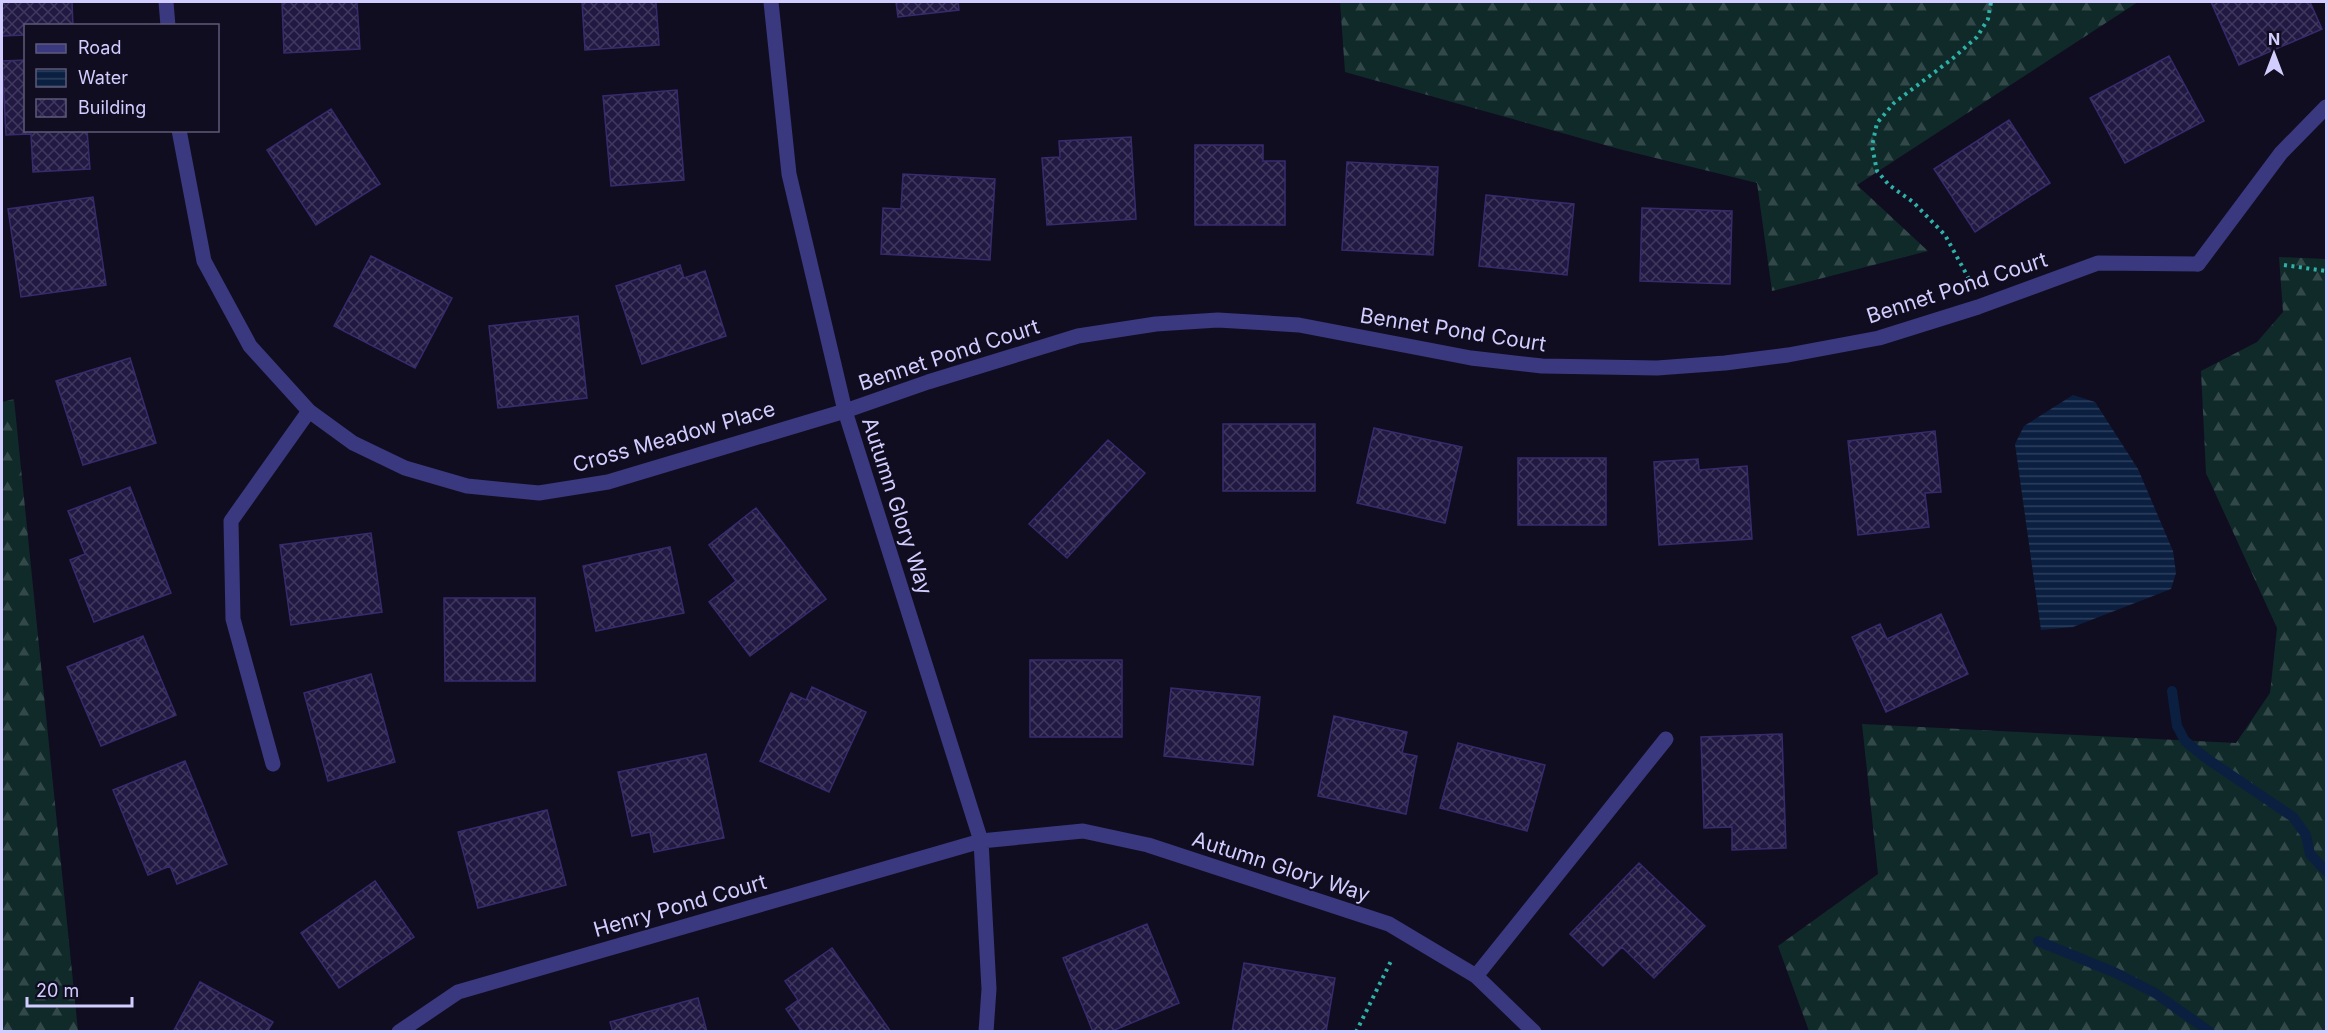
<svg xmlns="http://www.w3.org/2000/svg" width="2328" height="1033" font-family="Inter,sans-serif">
  <defs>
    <pattern id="forest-firs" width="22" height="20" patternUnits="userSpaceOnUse" patternTransform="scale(1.5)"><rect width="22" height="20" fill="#102a29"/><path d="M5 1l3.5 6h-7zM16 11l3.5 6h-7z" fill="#324849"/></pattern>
    <pattern id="water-rules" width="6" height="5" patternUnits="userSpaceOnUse" patternTransform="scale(1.5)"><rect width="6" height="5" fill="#0b2041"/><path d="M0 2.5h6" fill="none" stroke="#2e3f5e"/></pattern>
    <pattern id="building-cross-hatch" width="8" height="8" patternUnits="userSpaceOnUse" patternTransform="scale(1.5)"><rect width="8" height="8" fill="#211941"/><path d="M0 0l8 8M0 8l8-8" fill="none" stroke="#40395e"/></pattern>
  </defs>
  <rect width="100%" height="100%" fill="#100d20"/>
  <path fill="url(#forest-firs)" d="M1340 2H2138L1857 185 1928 251 1772 291 1757 183 1619 149 1345 72Z
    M2279 257 2326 259V1031H1809L1778 946 1878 874 1862 724 2236 743 2270 693 2277 628 2206 473 2201 371 2257 342 2283 312Z
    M14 399 78 1031H2V402Z"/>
  <path fill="url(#water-rules)" d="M2073 395 2095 402 2138 469 2173 551 2176 573 2171 589 2073 627 2041 630 2015 444 2024 426Z"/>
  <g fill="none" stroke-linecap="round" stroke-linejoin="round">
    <path stroke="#0b2041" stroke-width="10" d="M2172 691 2177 726 2185 741 2206 758 2293 817 2306 835 2310 854 2326 871
      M2038 941 2116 973 2155 993 2210 1032"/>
  </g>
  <path fill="url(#building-cross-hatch)" stroke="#382b6d" stroke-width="1.5" d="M2 2H72L73 26H26V35L2 36Z
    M282 2H357L360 49 284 53Z
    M582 2H656L659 45 585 50Z
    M896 2H958L959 10 898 17Z
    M2211 2H2310L2322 29 2239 65Z
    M2169 56 2204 121 2125 163 2090 98Z
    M26 60V130H87L90 169 33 172 31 134 6 135 2 61Z
    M677 90 684 180 611 186 603 96Z
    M331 109 380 184 316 225 267 150Z
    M2009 120 2050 183 1975 232 1934 169Z
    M1131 137 1136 219 1047 225 1042 158 1060 157 1059 141Z
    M1195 145H1263V161H1285V225H1195Z
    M1347 162 1438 167 1433 255 1342 250Z
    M903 174 995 179 990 260 881 254 883 208 901 209Z
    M1486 195 1574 204 1567 275 1479 266Z
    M93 197 106 285 21 297 8 209Z
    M1642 208 1732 211 1730 284 1640 281Z
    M371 256 452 298 415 368 334 326Z
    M680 265 684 278 705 271 726 336 642 364 616 286Z
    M578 316 587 398 498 408 489 326Z
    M130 358 156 443 83 465 56 381Z
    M1223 424H1315V491H1223Z
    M1374 428 1462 447 1445 523 1357 503Z
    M1935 431 1941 492 1925 493 1929 527 1858 535 1848 441Z
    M1108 440 1145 473 1067 558 1029 524Z
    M1518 458H1606V525H1518Z
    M1698 459 1699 470 1747 466 1752 539 1659 545 1654 462Z
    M130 487 171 593 94 622 70 560 85 554 68 511Z
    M756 508 826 599 750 656 709 602 736 581 709 545Z
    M371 533 382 612 291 625 280 545Z
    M670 547 684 613 596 631 583 566Z
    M444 598H535V681H445Z
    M1941 614 1968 674 1886 712 1852 637 1880 624 1887 639Z
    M143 636 176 715 101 746 67 667Z
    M1030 660H1122V737H1030Z
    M371 674 395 762 328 781 304 693Z
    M812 687 866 712 829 792 760 761 791 693 806 700Z
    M1171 688 1260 697 1253 765 1164 756Z
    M1334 716 1407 732 1402 753 1417 756 1406 814 1318 796Z
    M1782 734 1786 848 1732 850V827L1704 828 1701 737Z
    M1458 743 1545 765 1527 831 1440 808Z
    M706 754 724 838 654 852 650 832 632 836 618 772Z
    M185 761 227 864 177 884 170 866 148 875 113 790Z
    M547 810 566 885 478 908 458 832Z
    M1639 863 1705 926 1654 978 1622 947 1603 966 1570 934Z
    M375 881 414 937 339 988 301 933Z
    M1147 924 1179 1003 1110 1032H1093L1063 958Z
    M832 948 891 1032H802L786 1009 798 1000 785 981Z
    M1244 963 1335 978 1326 1032H1232Z
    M200 982 273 1022 267 1032H173Z
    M698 998 707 1032H613L610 1022Z"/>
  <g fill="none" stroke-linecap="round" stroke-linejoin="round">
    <path stroke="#2eb1a8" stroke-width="4" stroke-dasharray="3 4.5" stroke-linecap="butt" d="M2284 265 2326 271
      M1969 279 1945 235 1913 202 1889 185 1877 171 1872 146 1877 123 1894 103 1952 59 1977 37 1988 19 1991 2
      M1356 1032 1392 959"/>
    <path stroke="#3a387f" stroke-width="15" d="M2198 264 2281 153 2326 107
      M273 764 233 619 231 521 309 411
      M1476 976 1666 739"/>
    <path stroke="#3a387f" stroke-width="15" d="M166 2 168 26
      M771 2 789 174 845 411 981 841 989 989 986 1032
      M179 130 204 261 250 346 309 411 353 443 405 468 467 486 539 493 608 482 845 411 928 382 1078 336 1156 324 1218 320 1299 325 1471 358 1542 366 1657 368 1725 363 1788 355 1879 338 1978 307 2098 263 2198 264
      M399 1032 458 992 981 841 1083 831 1148 845 1389 924 1476 976 1534 1032"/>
  </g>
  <g text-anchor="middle" stroke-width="4.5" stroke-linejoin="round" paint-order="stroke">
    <g font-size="21" fill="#d2cdff" stroke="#100d20">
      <text transform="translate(1957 288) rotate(-18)" y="7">Bennet Pond Court</text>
      <text transform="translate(1453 330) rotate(9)" y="7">Bennet Pond Court</text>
      <text transform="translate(949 355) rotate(-18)" y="7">Bennet Pond Court</text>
      <text transform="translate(674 437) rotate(-16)" y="7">Cross Meadow Place</text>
      <text transform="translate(897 506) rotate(72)" y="7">Autumn Glory Way</text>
      <text transform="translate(1281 867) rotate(18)" y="7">Autumn Glory Way</text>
      <text transform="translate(680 906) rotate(-16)" y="7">Henry Pond Court</text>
    </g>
  </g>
  <rect width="2328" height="1033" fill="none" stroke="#d2cdff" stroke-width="6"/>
  <rect x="24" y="24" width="195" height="108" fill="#100d20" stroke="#5e5a79" stroke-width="1.5"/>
  <rect x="36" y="44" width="30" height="9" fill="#3a387f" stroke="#5e5a79" stroke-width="1.5"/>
  <text x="78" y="54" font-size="18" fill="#d2cdff">Road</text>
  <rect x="36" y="69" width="30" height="18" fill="url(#water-rules)" stroke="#5e5a79" stroke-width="1.5"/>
  <text x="78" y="84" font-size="18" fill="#d2cdff">Water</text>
  <rect x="36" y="99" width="30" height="18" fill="url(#building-cross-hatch)" stroke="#5e5a79" stroke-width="1.5"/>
  <text x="78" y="114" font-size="18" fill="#d2cdff">Building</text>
  <g transform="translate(2274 54)" stroke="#100d20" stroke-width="4.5" paint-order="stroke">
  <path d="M0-4.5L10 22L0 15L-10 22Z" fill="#d2cdff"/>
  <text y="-9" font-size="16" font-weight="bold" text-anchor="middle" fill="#d2cdff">N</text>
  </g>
  <path d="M27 997v9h105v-9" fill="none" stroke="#d2cdff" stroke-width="3"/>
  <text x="36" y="997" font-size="18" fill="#d2cdff" stroke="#100d20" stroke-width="4.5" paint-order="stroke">20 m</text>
</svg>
